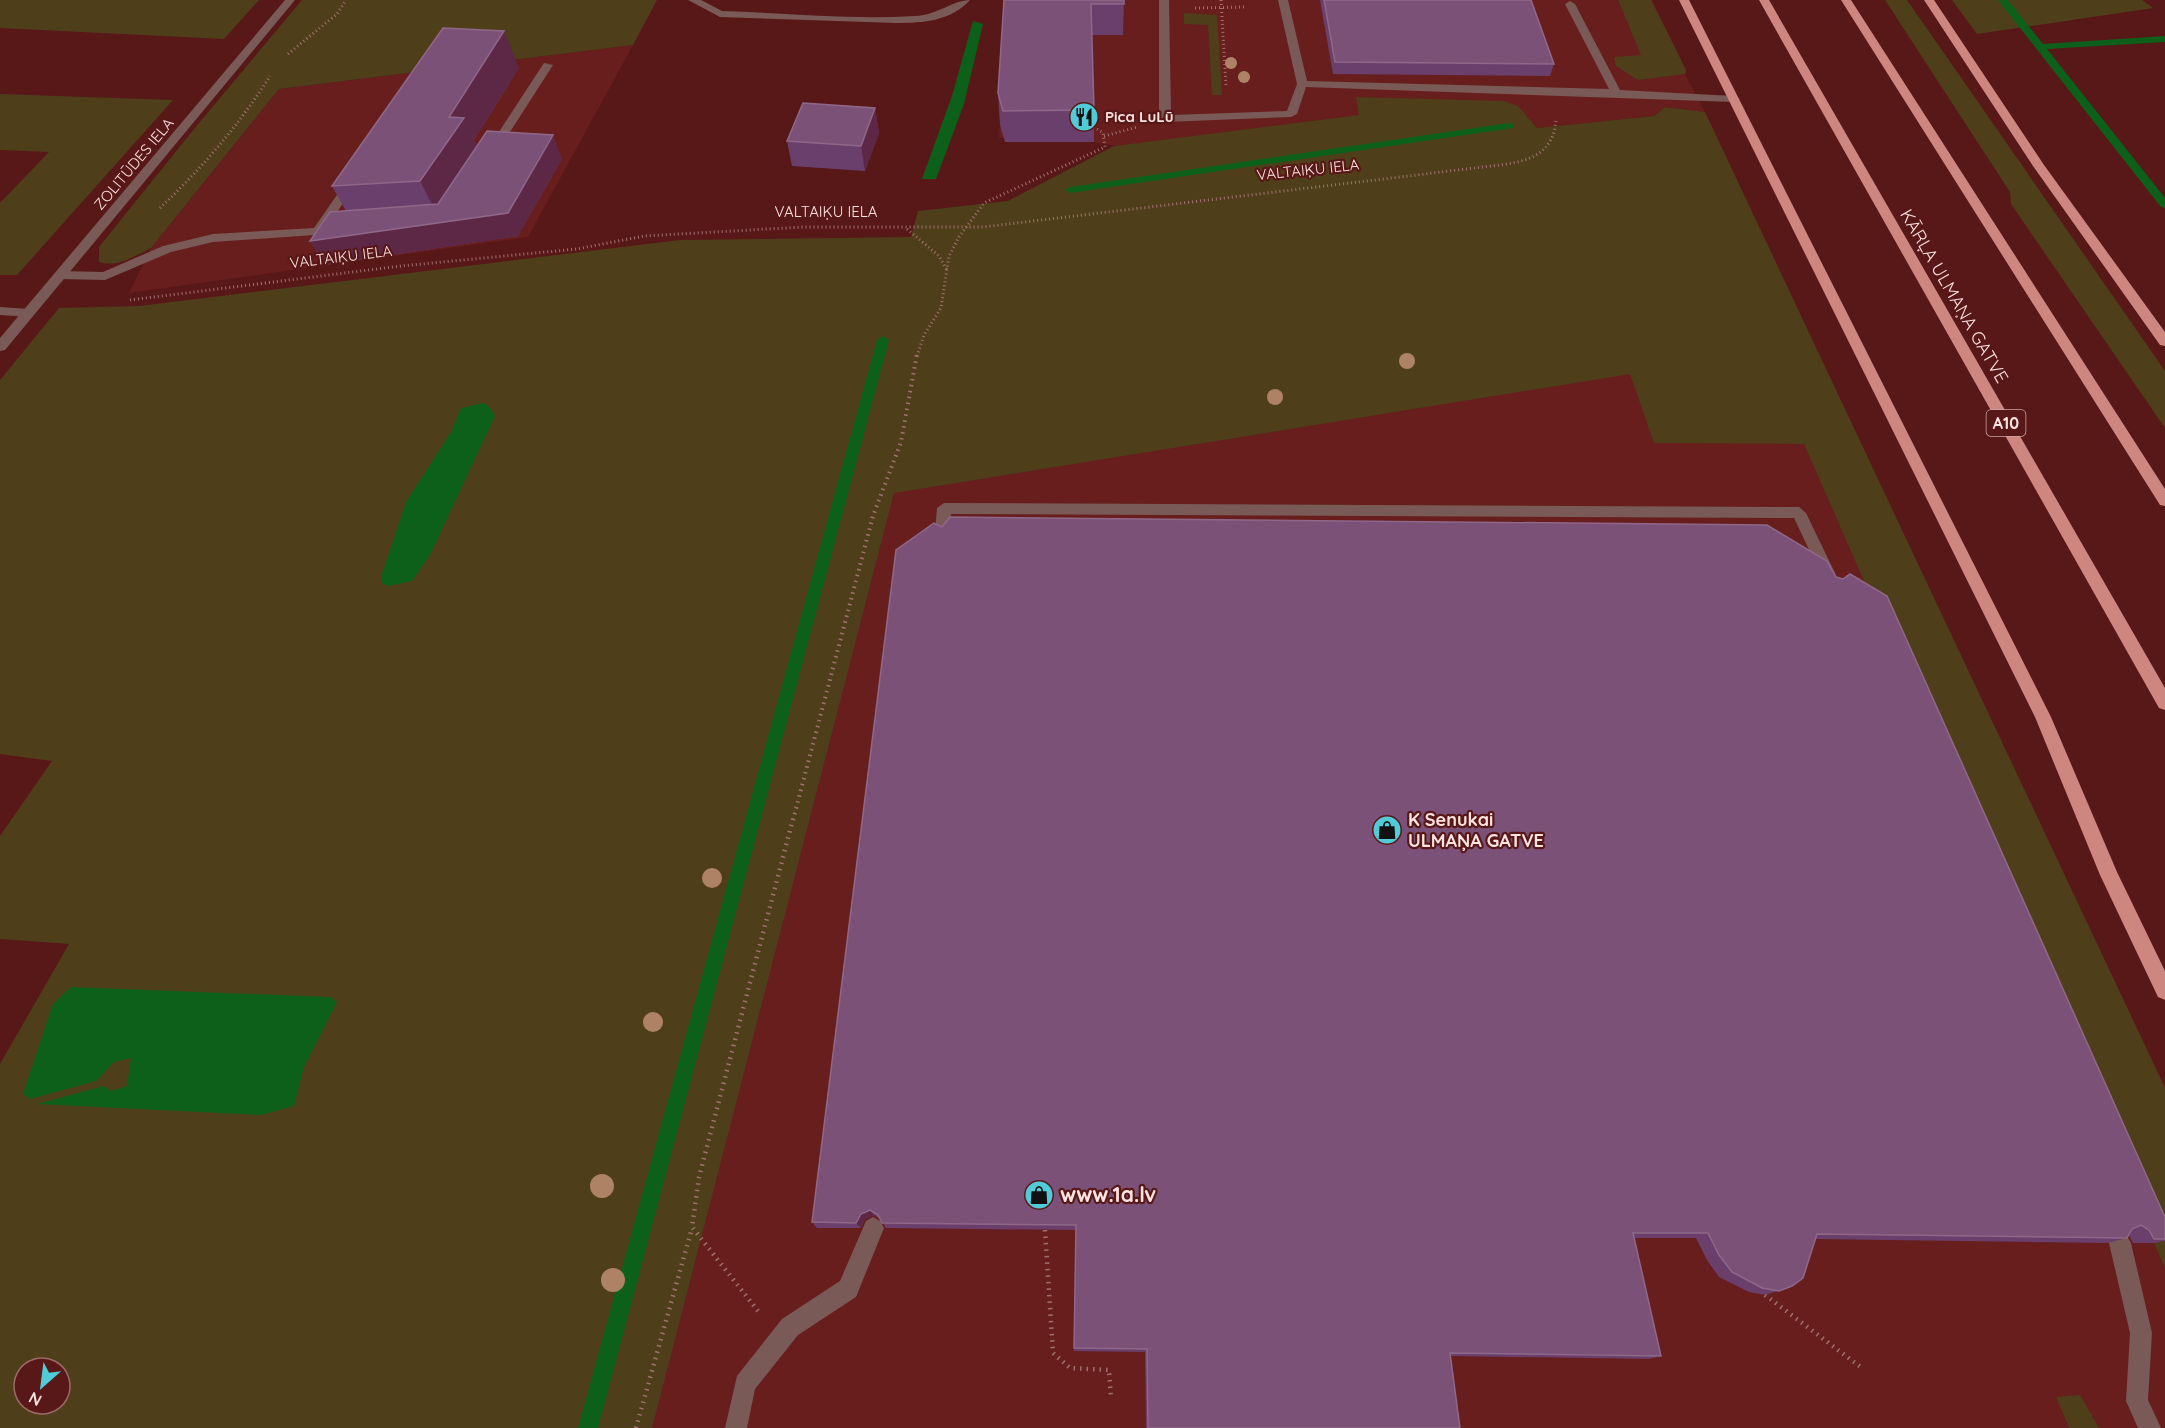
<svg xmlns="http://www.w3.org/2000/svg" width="2165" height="1428" font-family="Quicksand,sans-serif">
  <rect width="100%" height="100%" fill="#581818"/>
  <path fill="#671e1d" d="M1011 0H1652L1686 70 1685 74 1705 112 1665 107 1654 116 1537 128 1518 106 1356 97 1360 115 1117 146 1094 142 999 138 1005 45Z
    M633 45 528 237 129 293 151 248 279 89Z
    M1811 345 2165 1087V1428H629L886 478Z"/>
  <path fill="#4f3e1a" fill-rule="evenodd" d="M0 0H259L224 39 0 28Z
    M302 0H657L633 45 279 89 151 248C135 256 117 268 99 262V247L194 129Z
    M1618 0H1651L1686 70 1685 74 1638 80 1616 66 1614 57 1641 55Z
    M1885 0H1907L2165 371V428L2011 204 2010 192Z
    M1952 0H2142L2153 8 1977 34Z
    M1184 13 1217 15 1222 95H1212L1208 25 1184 24Z
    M0 94 173 100 17 275H0V203L49 152 0 150Z
    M1356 97 1504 101 1518 106 1537 128 1654 116 1665 107 1705 112 2165 1088V1268L1804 444 1654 443 1630 374 894 493 652 1428H0V1064L69 944 0 939V836L52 761 0 754V380L59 308 139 306 680 240 911 237 918 211 1008 201 1114 146 1359 115ZM24 1368H60V1404H24Z
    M2080 1395 2099 1428H2069L2056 1397Z"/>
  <path fill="#0d601a" d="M973 21 983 24 964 104 936 179H922L952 96Z
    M483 403 489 406 495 416 430 555 412 581 388 586 382 583V574L406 502 451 432 461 408Z
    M71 987 330 997 337 1002 304 1067 294 1106 261 1115 37 1104 104 1086 111 1091 127 1086 131 1058 114 1062 96 1081 30 1099 23 1094 53 1004Z"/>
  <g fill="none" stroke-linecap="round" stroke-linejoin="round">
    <path fill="#0d601a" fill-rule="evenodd" d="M1998 0H2008L2043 44 2165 36V42L2047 49 2165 198V208L2161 207Z
      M1509 123 1513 124V128L1070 193 1065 190 1070 187Z
      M883 336 889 340 598 1428H578L877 340Z"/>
    <path stroke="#a07170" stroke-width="3" stroke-dasharray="1 3" stroke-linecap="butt" d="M1221 0 1226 86
      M1195 8 1245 7
      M288 54 337 14 346 0
      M1104 136 1138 127
      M160 208C201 169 240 124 270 76
      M907 229 939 256 947 270
      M130 300 401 266 577 249 644 236 803 227H983L1475 168C1510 163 1552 165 1556 121
      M917 356 924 335 941 308 949 256 959 237 984 203 1105 147 1103 133 1094 127"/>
    <path stroke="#a07170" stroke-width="4" stroke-dasharray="1.5 4.5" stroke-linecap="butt" d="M793 820 873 516 901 442 917 354"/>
    <path stroke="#a07170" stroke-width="4.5" stroke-dasharray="1.5 5" stroke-linecap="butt" d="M1045 1230 1053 1353 1070 1368 1109 1370 1111 1398
      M1765 1295 1862 1368
      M758 1311 692 1227 699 1177 793 819
      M636 1428 692 1228"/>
    <path fill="#7a5a57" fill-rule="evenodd" d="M688 0H701L722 11C786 13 851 20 915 16 938 15 953 0 970 0 951 21 923 23 896 23L720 17Z
      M1159 0H1169L1171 115 1287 111 1297 84 1278 0H1288L1307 81 1609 89 1565 4 1570 1 1575 4 1620 90 1734 96 1740 99 1734 102 1306 87 1297 114 1291 117 1165 122 1159 119Z
      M544 63 553 65 497 152H489L487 150Z
      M352 177 358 181 327 227H343V233L213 242 171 252 105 280 60 279 54 275 60 271 103 272 163 246 213 234 314 228 348 179Z
      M944 503 1799 507 1806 513 1836 575 1833 579H1823L1794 518 951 514 949 532 942 538 935 532 937 508Z
      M873 1217 880 1221 884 1228 856 1297 798 1335 755 1389 747 1428H725L737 1376 782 1319 840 1281 866 1221Z
      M2120 1232 2127 1236 2131 1243 2152 1333 2148 1400 2161 1428H2138L2126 1401 2130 1333 2109 1243 2113 1236Z"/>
    <path fill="#7a5a57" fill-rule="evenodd" d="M0 307 29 309 35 313 29 317 0 315Z"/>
    <path fill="#7a5a57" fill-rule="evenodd" d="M285 0H295L5 350 0 351V338Z"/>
    <path fill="#cd8680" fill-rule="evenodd" d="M1679 0H1689L2051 717 2117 872 2165 971V1000L2158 997 2100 875 2035 717Z
      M1759 0H1769L2165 688V710L2159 708Z
      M1841 0H1851L2165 489V506L2160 505Z
      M1924 0H1934L2044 165 2165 332V346L2160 345 2033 166Z"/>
  </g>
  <g fill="#ae8365">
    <circle cx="1231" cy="63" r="6"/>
    <circle cx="1244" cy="77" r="6"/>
    <circle cx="1407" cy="361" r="8"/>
    <circle cx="1275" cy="397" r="8"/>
    <circle cx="712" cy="878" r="10"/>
    <circle cx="653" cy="1022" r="10"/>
    <circle cx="602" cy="1186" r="12"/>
    <circle cx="613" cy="1280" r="12"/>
  </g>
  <path fill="#6b3f6c" d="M1004 0H1124L1123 35H1092L1094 110V142H1005L1000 125 998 93Z
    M1320 0H1531L1554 64 1550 76 1333 74Z
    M519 68 474 140 477 146 562 159 518 236 325 265 310 241 346 211 332 186Z
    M875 108 879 133 865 171 792 166 787 141Z
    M896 550 2165 1217V1241L2154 1243H2133L2129 1235 2127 1238 2107 1243 1816 1239 1792 1286 1765 1295 1749 1292 1719 1277 1707 1260 1696 1238H1634L1661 1356 1649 1359 1450 1356 1460 1428H1146L1145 1352 1074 1351 1076 1230 886 1228 880 1219 874 1215 865 1219 861 1228H817L812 1222Z"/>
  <path fill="#5d2845" d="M504 31 519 68 474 140 481 154 439 218 420 181 449 117Z
    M875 108 879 133 865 171 861 146Z
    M553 135 562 159 518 236 325 265 310 241 508 213Z
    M870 1210 874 1215 865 1219 861 1228 856 1223 861 1214Z"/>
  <path fill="#7b5178" stroke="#8f6889" stroke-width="1.5" d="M1004 0H1124V4H1091L1094 110 1003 111 998 93Z
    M1324 0H1531L1554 64 1335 62Z
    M443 28 504 31 449 117 464 118 420 181 332 186Z
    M803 103 875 108 861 146 787 141Z
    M487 131 553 135 508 213 310 241 330 212 438 204Z
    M950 517 1767 525 1827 561 1836 577 1843 579 1850 574 1887 596 2165 1217V1239H2154L2149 1230 2141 1225 2132 1229 2127 1238 1817 1234 1803 1278 1792 1286 1779 1291 1762 1288 1732 1272 1719 1255 1708 1233H1633L1661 1356 1450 1353 1460 1428H1148L1147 1349 1074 1348 1076 1225 882 1223 878 1215 870 1210 861 1214 856 1223 812 1222 896 550 934 523 942 527Z"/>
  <defs>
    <g id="restaurant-disc" transform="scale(1.5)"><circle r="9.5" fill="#52cbd8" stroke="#581818"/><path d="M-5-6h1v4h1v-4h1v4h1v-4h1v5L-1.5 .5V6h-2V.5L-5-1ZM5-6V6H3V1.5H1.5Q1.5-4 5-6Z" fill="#111"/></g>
    <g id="shop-disc" transform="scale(1.5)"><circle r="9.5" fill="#52cbd8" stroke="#581818"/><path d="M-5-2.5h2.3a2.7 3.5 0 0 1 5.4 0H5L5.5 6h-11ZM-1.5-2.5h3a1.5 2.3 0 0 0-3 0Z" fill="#111"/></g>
  </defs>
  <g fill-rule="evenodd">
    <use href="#restaurant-disc" x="1084" y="117"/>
    <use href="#shop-disc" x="1387" y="830"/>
    <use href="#shop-disc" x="1039" y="1195"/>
  </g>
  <g text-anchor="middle" stroke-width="4.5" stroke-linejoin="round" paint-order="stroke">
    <g font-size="15" font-weight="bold" fill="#fde3e1" stroke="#581818" text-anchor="start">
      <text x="1105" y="122">Pica LuLū</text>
    </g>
    <g font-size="15" fill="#fde3e1" stroke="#581818">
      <text transform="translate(134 164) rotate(-50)" y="5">ZOLITŪDES IELA</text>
      <text transform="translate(1308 170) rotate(-6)" y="5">VALTAIĶU IELA</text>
      <text x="826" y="217">VALTAIĶU IELA</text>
      <text transform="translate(341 257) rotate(-7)" y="5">VALTAIĶU IELA</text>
    </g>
    <rect fill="#581818" stroke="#cca6a5" stroke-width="1.5" x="1986.5" y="410" width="39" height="26" rx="4.5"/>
    <g font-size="16" font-weight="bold" fill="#fde3e1">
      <text x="2006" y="429">A10</text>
    </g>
    <g font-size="18" fill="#fde3e1" stroke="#581818">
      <text transform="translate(1954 296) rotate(60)" y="6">KĀRĻA ULMAŅA GATVE</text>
    </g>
    <g font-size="18" font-weight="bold" fill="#fde3e1" stroke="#581818" text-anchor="start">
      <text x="1408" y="826">K Senukai<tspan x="1408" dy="21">ULMAŅA GATVE</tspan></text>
    </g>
    <g font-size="21" font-weight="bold" fill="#fde3e1" stroke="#581818" text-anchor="start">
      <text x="1060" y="1202">www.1a.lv</text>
    </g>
  </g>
  <g transform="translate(42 1386) rotate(208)"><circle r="28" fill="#581818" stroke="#9a6968" stroke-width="1.5"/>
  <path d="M0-4.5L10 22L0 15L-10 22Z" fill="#52cbd8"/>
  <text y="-9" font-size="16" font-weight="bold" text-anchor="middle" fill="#fde3e1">N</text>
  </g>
</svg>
